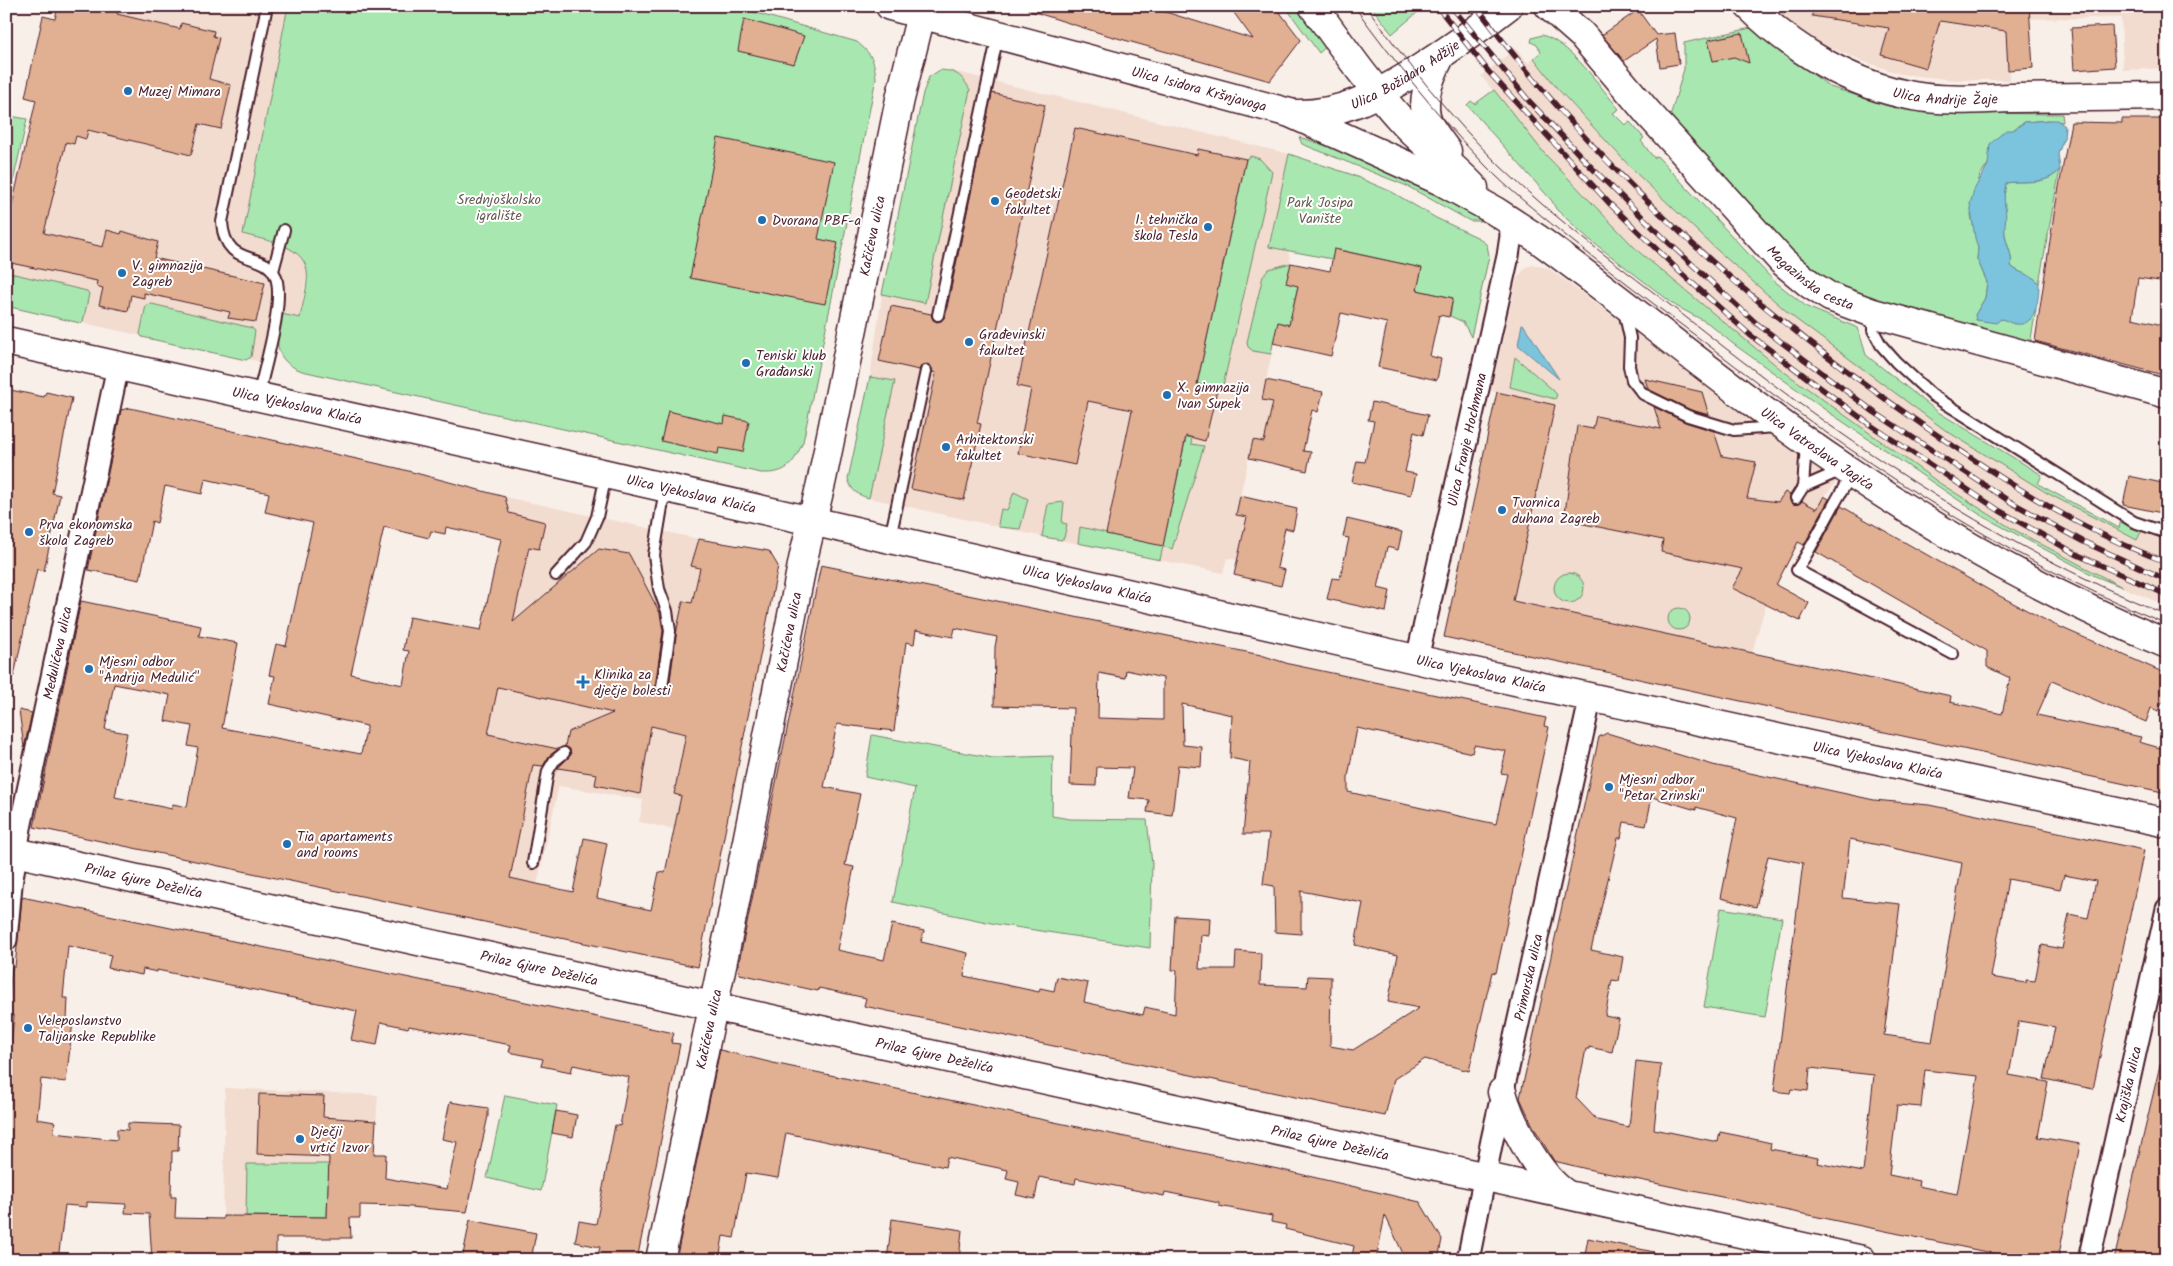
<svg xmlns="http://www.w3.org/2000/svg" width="2173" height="1266" font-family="Kalam,sans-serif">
  <rect width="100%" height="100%" fill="#f9efe9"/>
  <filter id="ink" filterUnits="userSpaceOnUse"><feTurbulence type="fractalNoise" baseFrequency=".02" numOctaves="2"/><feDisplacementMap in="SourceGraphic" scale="10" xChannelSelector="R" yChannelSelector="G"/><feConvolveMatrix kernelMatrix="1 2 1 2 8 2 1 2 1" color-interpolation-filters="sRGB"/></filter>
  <g filter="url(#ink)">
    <path fill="#f2dccf" d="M119 6H288L243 234 293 249 303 261 307 272 300 318 281 314 270 364 6 306V227L66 142 74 144 76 136 86 138 88 130 191 155 199 124 221 128 231 85 209 79 218 38 181 24 180 29 117 14Z
      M1769 6H2167V68L2123 70 2121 18 2006 19 2010 80H1954L1900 74 1862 61 1814 41 1781 19Z
      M1516 48 1528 63 1534 58 1557 88 1634 171 1945 430 2047 493 2137 540 2142 530 2167 539V606L2122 587 2011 528 1938 482 1783 371 1638 251 1544 153 1481 76Z
      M940 70 953 71 1289 154 1269 247 1288 250 1291 263 1262 399 1273 402 1264 442 1253 440 1236 514 1247 517 1238 560 1227 558 1223 573 1044 537 869 498 857 493 851 489 848 479 870 377 882 294 923 93 929 77Z
      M1533 265 1548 268 1754 420 1769 433 1783 441 1838 480 1824 497 1766 604 1752 653 1513 601 1555 405 1491 391 1517 278 1526 267Z
      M505 497 699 539 692 566 700 568 692 603 711 607 674 794 681 796 674 829 639 822 643 800 559 786 527 930 459 728 501 541 509 513Z
      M225 1088 378 1095 374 1154 327 1217 223 1216Z"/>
    <path fill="#a8e8b0" stroke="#79846e" d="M288 6H732L857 42C872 55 874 59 876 78L803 442C793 465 787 474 761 473L302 371C272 360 276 340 281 314L300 318C302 306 309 283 307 271 303 244 265 241 243 234Z
      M1285 6H1301L1328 45 1319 53Z
      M1371 6H1425L1392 34Z
      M1751 28 1830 87 1887 105 1954 113 2062 114 2063 122 2049 120 2025 122 2019 125 2013 130 1980 175 1971 215 1978 248 1977 259 1987 282 1985 298 1975 315 2008 320 2014 324 2031 319 2036 309 2030 345 1833 288 1801 267 1667 127 1684 69V43Z
      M1542 35C1572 44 1599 86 1619 109L1613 113 1625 125 1630 122 1644 138 1641 141 1654 158 1657 156 1773 280 1807 307 1858 328 1866 355 1938 412 2042 475 2038 484 2119 528 2121 520 2142 530 2137 540 2047 493 1945 430 1793 317 1717 250 1634 171 1557 88 1534 58 1541 52 1537 45 1531 42 1532 38Z
      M940 70C956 71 962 75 970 90L925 303 882 294 923 93 929 77Z
      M1494 90 1544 153 1638 251 1783 371 1938 482 2011 528 2122 587 2095 576 1982 516 1827 411 1732 343 1708 323 1676 306 1590 240 1556 209 1552 201 1467 105 1471 101 1475 104Z
      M10 116 27 119 6 213V131Z
      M1299 137 1380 163 1483 218 1480 221H1470L1407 186 1302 144Z
      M1289 154 1350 174 1392 192 1436 218 1479 238 1487 245 1489 256 1471 337 1463 322 1450 316 1453 298 1417 290 1421 268 1335 249 1332 259 1269 247Z
      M1251 156 1260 159 1272 172 1222 390 1197 384 1246 159Z
      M2060 169 2039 283C2032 274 2019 274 2011 266 2013 255 2007 247 2005 235 2003 220 2003 198 2006 183 2024 180 2048 186 2060 169Z
      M1291 263 1298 286 1289 325 1273 343 1271 354 1253 351 1248 347 1247 342 1263 276 1269 269Z
      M6 272 87 291 89 294 83 322 80 323 6 306Z
      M152 304 252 328 255 331 251 357 246 360 142 337 140 334 146 305Z
      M1515 357 1553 390 1557 395 1555 399 1510 387Z
      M870 377 895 381 869 498C857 495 852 491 848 479Z
      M1186 437 1192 438 1191 444 1204 446 1172 549 1163 546 1160 560 1078 543 1080 527 1163 545Z
      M1014 492 1028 499 1020 529 999 527 998 524 1001 509 1007 510Z
      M1064 502 1062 523 1067 524 1064 538 1061 540 1044 537 1042 536 1048 504Z
      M1554 588a15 15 0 1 1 30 0a15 15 0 1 1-30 0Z
      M1668 619a11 11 0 1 1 22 0a11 11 0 1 1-22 0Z
      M872 735 993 758 1053 756 1052 816 1070 819 1147 820 1152 864 1150 948 996 924 893 902 915 788 865 777Z
      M1721 908 1782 918 1765 1017 1704 1007Z
      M505 1095 557 1105 541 1191 487 1178Z
      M247 1164H329L327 1217 246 1216Z"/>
    <path fill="#7cc4dd" stroke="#688296" d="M2049 120H2057L2065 126 2064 138 2058 154 2060 169C2048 186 2024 180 2006 183 2004 192 2004 198 2005 207 2007 216 2004 226 2005 235 2007 247 2013 255 2011 266 2019 274 2032 274 2039 283 2039 297 2037 327 2016 324 2011 324 2007 320 2001 319L1996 323 1976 320 1975 315 1985 298 1987 282 1977 259 1978 248 1975 238 1970 204 1974 190 1988 165 1990 144 2006 130H2013L2025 122Z
      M1522 324H1523L1559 379 1518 345Z"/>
    <path fill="#e1b093" stroke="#4a1f2b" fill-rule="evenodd" d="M58 6H119L117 14 180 29 181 23 214 31 213 36 219 38 209 79 231 85 221 129 199 124 191 155 88 130 86 139 76 136 74 144 66 142 44 233 103 247 107 230 121 234 122 231 158 242 154 258 265 283 256 322 228 318 230 312 144 293V298L131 295 128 311 99 305 103 288 96 286 97 281 6 262V232L36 100 25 97 43 16 55 19Z
      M1029 6H1146L1253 39 1229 6H1275L1301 40 1270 81 1103 34 1028 10Z
      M1813 6H2029L2033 68 2008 70 2006 31 1940 21 1926 68 1881 55 1889 28 1812 16Z
      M1638 10 1656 35 1675 33 1679 64 1660 67 1656 39 1624 61 1602 35Z
      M744 19 804 36 794 64 738 51Z
      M2112 26 2115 67 2074 70 2071 28Z
      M1742 33 1749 63 1734 57 1713 61 1708 40Z
      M992 93 1045 105 977 423 981 424 964 500 911 489 936 373 933 372 931 366 927 364 921 366 919 370 879 361 891 306 931 314 933 320 937 322 941 321 945 317Z
      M2122 119H2167V282L2138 278 2132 318 2167 326V376L2035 341 2054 214 2071 122 2122 123Z
      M1075 128 1197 155 1198 149 1246 159 1197 384 1217 390 1205 441 1186 436 1163 546 1106 534 1132 410 1088 401 1075 465 1018 453 1031 389 1017 386Z
      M718 138 834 162 818 239 838 243 825 304 690 278Z
      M1334 249 1422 268 1417 290 1453 298 1449 317 1439 315 1430 356 1441 359 1437 380 1378 367 1387 323 1341 313 1331 356 1273 343 1278 322 1289 325 1298 286 1286 283 1291 263 1330 271Z
      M1645 379 1702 392 1709 415 1691 410 1648 389Z
      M1266 380 1323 392 1318 412 1312 410 1303 451 1311 452 1307 471 1249 458 1253 440 1264 442 1273 402 1262 400Z
      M6 389 44 397 46 392 72 398 52 493 60 495 44 571 37 569 14 676H6V485L12 456H6Z
      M1497 392 1555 405 1513 601 1951 696 1950 702 2002 714 2010 678 1987 667V651L1816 552 1841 506 1996 594 2051 623 2167 674V704L2162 702 2158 711 2151 708 2146 722 2052 681 2037 715 2141 737 2139 742 2167 750V793L1444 637Z
      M1372 402 1428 415 1423 435 1414 432 1405 472 1416 474 1411 495 1352 482 1357 461 1365 462 1374 421 1368 420Z
      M1654 407 1685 422 1714 431 1722 456 1756 462 1747 498 1778 502 1785 492 1790 495V501L1793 504H1799L1802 501 1817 509 1824 496 1829 499 1804 545 1798 542 1776 585 1809 603 1800 621 1732 588 1743 569 1661 552 1663 540 1564 520 1577 426 1593 429 1596 416 1661 429Z
      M130 408 397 468 505 497 509 513 545 522 539 549 529 547 513 622 599 549 629 554 660 613 663 631 655 687 657 692 661 694 665 693 669 688 677 629 683 601 692 603 700 568 691 566 699 539 769 551 778 566 698 967 34 827 81 601 201 626 199 636 238 643 222 728 361 754 367 726 269 704 275 676 269 675 276 644 286 646 313 523 265 512 269 493 205 479 202 494 165 486 157 523 152 521 140 580 88 570 121 410ZM384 527 429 538 431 531 445 534 446 527 501 539 481 630 409 617 403 650 409 651 403 685 351 674ZM114 684 170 695 165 721 192 726 188 746 198 748 187 807 173 804 172 809 115 797 127 733 105 729ZM498 687 613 713 568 732 565 746 570 749 571 755 558 768 597 774 595 785 640 794 651 726 686 734 674 794 681 796 665 873 659 872 651 910 597 898 607 843 584 838 573 892 510 878 533 765 543 766 549 756 558 749 488 734Z
      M668 411 724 424 725 416 749 421 743 452 719 448 718 454 661 441Z
      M2129 476 2167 484V514L2123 505Z
      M1240 496 1297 509 1293 530 1285 528 1277 568 1285 570 1281 586 1234 575 1247 517 1236 515Z
      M1347 519 1402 532 1398 550 1387 547 1378 588 1390 591 1386 612 1327 599 1332 578 1340 579 1349 538 1343 537Z
      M821 565 1261 655 1289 664 1546 718 1544 726 1549 727 1496 973 1492 972 1469 1071 1425 1059 1394 1079 1385 1116 864 1006 866 998 819 988 818 991 740 974 738 967ZM955 628 997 637 995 647 994 706 1073 708 1070 785 1096 786 1097 767 1133 768 1129 798 1149 800 1147 812 1172 815 1178 765 1201 767 1202 747 1183 745 1182 704 1232 715 1230 758 1250 762 1243 834H1269L1263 884 1274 886 1275 932 1301 934V891L1363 903 1355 945 1398 955 1388 1002 1419 1008 1353 1050 1330 1046 1331 977 1308 976 1307 987 1260 985 1261 953 1236 951 1235 969H1199L1201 935 1209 936 1210 918 1175 916 1172 970H1177L1175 1014 1145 1007 1143 1015 1084 1002 1088 983 1057 977 1054 991 1040 988 1039 992 964 976 968 953 921 942 924 931 892 924 884 960 837 950 854 867 845 865 860 794 824 787 837 724 894 731 906 642 914 644 916 630 953 637ZM1126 670 1163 678V720L1098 718 1099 673 1125 678ZM1357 728 1472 753 1474 745 1506 751 1501 773 1507 774 1496 824 1348 792V777Z
      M19 710 32 713 24 748Z
      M1607 733 1713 765 1874 800 1929 805 2144 850 2093 1089 2044 1079 2055 1027 2019 1021 2009 1075 2048 1082 2038 1137 2080 1144 2058 1260H2025L1587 1169 1554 1161 1533 1126 1520 1098 1599 737ZM1652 797 1696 810V807L1737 818 1721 898 1756 907 1768 856 1803 863 1774 1091 1790 1093 1791 1089 1808 1091 1810 1068 1874 1075 1863 1172 1817 1163 1818 1158 1770 1149 1771 1143 1740 1136 1720 1132 1718 1142 1654 1129 1661 1064 1636 1061 1629 1127 1597 1120 1576 1098 1586 1049H1589V1047L1612 1052 1619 1019 1605 1016 1612 980 1619 981 1623 957 1591 950 1618 838H1621L1624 822 1646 826ZM1850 839 1962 863 1932 1042 1884 1035 1900 904 1843 898ZM2064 875 2096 881 2088 918 2069 914 2062 949 2042 945 2035 981 2026 980V983L1991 977 2008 879 2060 889ZM1925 1070 1978 1076 1957 1194 1918 1186 1919 1181 1889 1175 1897 1105 1921 1107Z
      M22 897 674 1033 671 1043 680 1044 637 1260H597L600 1247 575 1242 579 1221 596 1224 615 1125 620 1126 629 1077 573 1065 571 1072 541 1066 543 1059 509 1052 511 1045 409 1026 408 1028 381 1022 377 1045 351 1040 357 1011 157 970V972L143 969 142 975 108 968 111 955 68 946 63 998H68L67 1020 73 1021 66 1082 41 1079 37 1119 55 1122 54 1133 117 1140V1129L128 1130V1123L179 1125 178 1151H172L171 1197H176L175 1218 223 1219V1216L327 1217 329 1157 257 1154 259 1094 324 1096 323 1117 376 1121 374 1154H386L385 1178 447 1189 457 1142 442 1139 450 1102 488 1108V1116L467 1212 399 1206 360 1205V1218H350L351 1238H276V1260H152L149 1214 125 1213 126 1204 87 1202V1207L65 1205 58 1260H6V1086L14 1016 7 1015 12 967H15Z
      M720 1050 773 1063 1278 1169 1420 1202 1442 1239 1438 1260H1406L1385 1215 1376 1260H1370L1352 1256 1354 1246 1285 1229 1286 1225 1271 1222 1272 1216 1219 1206V1203L1165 1192 1164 1196 1076 1178 1075 1184 1039 1177 1035 1199 1016 1195 1019 1182 1006 1179 1008 1170 947 1157 945 1167 786 1133 778 1178 746 1173 734 1238 723 1236 719 1260H676Z
      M2160 1065 2167 1066V1260H2114Z
      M556 1111 577 1115 573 1137 552 1133Z
      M892 1219 962 1230 959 1260H887Z
      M470 1220 536 1233 531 1260H462Z
      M1588 1238 1654 1252 1653 1260H1584Z"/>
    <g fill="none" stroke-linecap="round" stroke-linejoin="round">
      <g stroke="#4a1f2b" stroke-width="14">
        <path id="lane" d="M273 271 284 230
          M1624 311 1630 338 1629 366 1632 380 1643 394 1688 416 1734 430 1776 427
          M1873 314V330L1881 345 1896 362 1932 395 2134 522 2167 533
          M938 315 998 35
          M258 397C264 369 286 299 275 275 264 250 225 269 222 222L267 6
          M1806 444 1803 487 1842 470
          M1852 474C1832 505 1817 539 1797 570L1953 654
          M1796 498 1803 487
          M890 538 926 371
          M556 575 586 542 597 517 606 475
          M662 687 670 631 667 611 659 589 654 555 665 489
          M533 863 548 771 554 761 564 753"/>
      </g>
      <g stroke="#4a1f2b" stroke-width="25">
        <g id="street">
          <path id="s1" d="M1417 659 1508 256 1511 236 1510 220"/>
          <path id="s2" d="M6 940 11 885 20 828 118 366"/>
          <path id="s3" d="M1468 1260 1492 1140 1591 696"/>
          <path id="s4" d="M2089 1260 2167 909"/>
        </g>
      </g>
      <g stroke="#4a1f2b" stroke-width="31">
        <g id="secondary">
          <path id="s5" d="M890 6 1290 113 1441 181 1495 211 1538 239C1641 314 1740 398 1846 469 1947 538 2054 597 2167 644"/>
          <path d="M1313 6C1342 46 1370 86 1403 122 1425 146 1452 164 1474 188"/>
          <path id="s6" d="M1549 6 1582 35 1648 113 1782 261 1811 285 1830 297 1873 313 2167 394"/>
          <path id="s7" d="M1749 6C1793 50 1852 85 1913 96 1945 102 1979 99 2011 98 2063 97 2115 97 2167 96"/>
          <path d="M1440 57C1430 76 1419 104 1429 125 1434 134 1441 143 1447 151"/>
          <path id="s8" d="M1295 114C1341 115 1375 96 1413 73 1446 52 1477 30 1508 6"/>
          <path id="s9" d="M6 341 549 461 1424 661 2167 823"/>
          <path id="s10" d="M6 850 1862 1260"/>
          <path d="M1502 1092C1510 1122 1539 1177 1566 1194"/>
          <path id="s11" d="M660 1260 731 922 804 555 822 479 900 99 921 15"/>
        </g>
      </g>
      <use href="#lane" stroke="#fff" stroke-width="10"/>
      <use href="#street" stroke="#fff" stroke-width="21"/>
      <use href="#secondary" stroke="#fff" stroke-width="28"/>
      <path stroke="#4a1f2b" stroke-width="1" d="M1354 6C1395 62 1438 117 1486 166 1509 190 1535 210 1560 231 1608 270 1658 307 1708 345 1850 455 1999 556 2167 624
        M1366 6C1407 63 1451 118 1501 167 1557 221 1621 267 1683 315 1832 433 1990 543 2167 615"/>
      <g stroke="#4a1f2b" stroke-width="5.5">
        <path id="rail" d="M1437 6 1488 71 1609 203 1680 272 1750 335 1869 424 2000 511 2078 555 2167 595
          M1451 6 1529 101 1592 168 1670 244 1756 323 1874 412 2009 501 2082 541 2167 580
          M1476 6C1600 173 1753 309 1924 426 2001 479 2078 530 2167 562"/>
      </g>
      <use href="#rail" stroke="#fff" stroke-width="4" stroke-dasharray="11" stroke-linecap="butt"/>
    </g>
  </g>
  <g fill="#1f6fb2" stroke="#fff" stroke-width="2">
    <circle cx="128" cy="91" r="5"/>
    <circle cx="995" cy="201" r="5"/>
    <circle cx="762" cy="220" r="5"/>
    <circle cx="1208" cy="227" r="5"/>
    <circle cx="122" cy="273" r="5"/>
    <circle cx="969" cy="342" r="5"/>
    <circle cx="746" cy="363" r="5"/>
    <circle cx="1167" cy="395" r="5"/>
    <circle cx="946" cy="447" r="5"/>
    <circle cx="1502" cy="510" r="5"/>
    <circle cx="29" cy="532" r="5"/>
    <circle cx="89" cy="669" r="5"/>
    <path d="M580.5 674.5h5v5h5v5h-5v5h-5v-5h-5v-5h5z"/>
    <circle cx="1609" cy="787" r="5"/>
    <circle cx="287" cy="844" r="5"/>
    <circle cx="28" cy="1028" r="5"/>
    <circle cx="300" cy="1139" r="5"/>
  </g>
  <g text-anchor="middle" stroke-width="4" stroke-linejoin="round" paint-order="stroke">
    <g font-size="14" fill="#4a1f2b" stroke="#fff">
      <text dy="5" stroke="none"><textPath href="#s8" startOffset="119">Ulica Božidara Adžije</textPath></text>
      <text dy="5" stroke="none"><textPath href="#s5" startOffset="320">Ulica Isidora Kršnjavoga</textPath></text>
      <text dy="5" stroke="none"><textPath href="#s7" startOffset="222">Ulica Andrije Žaje</textPath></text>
      <text dy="5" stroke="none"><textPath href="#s11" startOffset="1046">Kačićeva ulica</textPath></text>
      <text dy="5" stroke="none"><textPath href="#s6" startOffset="379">Magazinska cesta</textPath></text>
      <text dy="5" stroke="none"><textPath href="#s9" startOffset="298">Ulica Vjekoslava Klaića</textPath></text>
      <text dy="5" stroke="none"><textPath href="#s1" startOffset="225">Ulica Franje Hochmana</textPath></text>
      <text dy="5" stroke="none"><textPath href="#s5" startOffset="1042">Ulica Vatroslava Jagića</textPath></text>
      <text dy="5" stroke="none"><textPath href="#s9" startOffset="702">Ulica Vjekoslava Klaića</textPath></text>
      <text dy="5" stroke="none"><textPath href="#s9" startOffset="1108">Ulica Vjekoslava Klaića</textPath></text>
      <text dy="5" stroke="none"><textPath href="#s11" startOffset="641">Kačićeva ulica</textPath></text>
      <text dy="5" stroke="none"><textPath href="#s2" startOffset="292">Medulićeva ulica</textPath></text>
      <text dy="5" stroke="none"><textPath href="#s9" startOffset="1512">Ulica Vjekoslava Klaića</textPath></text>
      <text dy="5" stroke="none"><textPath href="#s9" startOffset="1918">Ulica Vjekoslava Klaića</textPath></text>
      <text dy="5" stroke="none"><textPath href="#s10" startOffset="141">Prilaz Gjure Deželića</textPath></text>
      <text dy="5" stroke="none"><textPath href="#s10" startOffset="546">Prilaz Gjure Deželića</textPath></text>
      <text dy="5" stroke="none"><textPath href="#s3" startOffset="289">Primorska ulica</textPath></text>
      <text dy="5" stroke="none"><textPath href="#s11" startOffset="236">Kačićeva ulica</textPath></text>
      <text dy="5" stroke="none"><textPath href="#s10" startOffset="951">Prilaz Gjure Deželića</textPath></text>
      <text dy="5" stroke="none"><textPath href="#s4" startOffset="180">Krajiška ulica</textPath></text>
      <text dy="5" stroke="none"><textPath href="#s10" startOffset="1356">Prilaz Gjure Deželića</textPath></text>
    </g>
    <g font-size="14" fill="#4a1f2b" stroke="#fff" text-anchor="start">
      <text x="138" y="96">Muzej Mimara</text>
      <text x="1005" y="198">Geodetski<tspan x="1005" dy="16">fakultet</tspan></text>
      <text x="1198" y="224" text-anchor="end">I. tehnička<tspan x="1198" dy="16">škola Tesla</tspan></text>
      <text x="772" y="225">Dvorana PBF-a</text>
      <text x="132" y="270">V. gimnazija<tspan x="132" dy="16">Zagreb</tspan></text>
      <text x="979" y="339">Građevinski<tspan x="979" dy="16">fakultet</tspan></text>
      <text x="756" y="360">Teniski klub<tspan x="756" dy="16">Građanski</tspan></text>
      <text x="1177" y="392">X. gimnazija<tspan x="1177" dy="16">Ivan Supek</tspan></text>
      <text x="956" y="444">Arhitektonski<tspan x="956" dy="16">fakultet</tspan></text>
      <text x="1512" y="507">Tvornica<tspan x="1512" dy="16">duhana Zagreb</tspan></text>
      <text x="39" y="529">Prva ekonomska<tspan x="39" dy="16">škola Zagreb</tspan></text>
      <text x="99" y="666">Mjesni odbor<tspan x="99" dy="16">"Andrija Medulić"</tspan></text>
      <text x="594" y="679">Klinika za<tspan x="594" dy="16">dječje bolesti</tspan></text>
      <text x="1619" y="784">Mjesni odbor<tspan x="1619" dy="16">"Petar Zrinski"</tspan></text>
      <text x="297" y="841">Tia apartaments<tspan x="297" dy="16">and rooms</tspan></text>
      <text x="38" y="1025">Veleposlanstvo<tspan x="38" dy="16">Talijanske Republike</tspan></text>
      <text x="310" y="1136">Dječji<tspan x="310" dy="16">vrtić Izvor</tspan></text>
    </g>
    <g font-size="14" fill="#665b53" stroke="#fff">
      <text x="499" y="204">Srednjoškolsko<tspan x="499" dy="16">igralište</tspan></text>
      <text x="1320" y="207">Park Josipa<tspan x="1320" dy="16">Vanište</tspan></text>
    </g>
  </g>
  <rect width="2173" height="1266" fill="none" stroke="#fff" stroke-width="25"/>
  <rect x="12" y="12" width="2148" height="1241" fill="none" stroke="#4a1f2b" stroke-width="2" filter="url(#ink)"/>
</svg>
